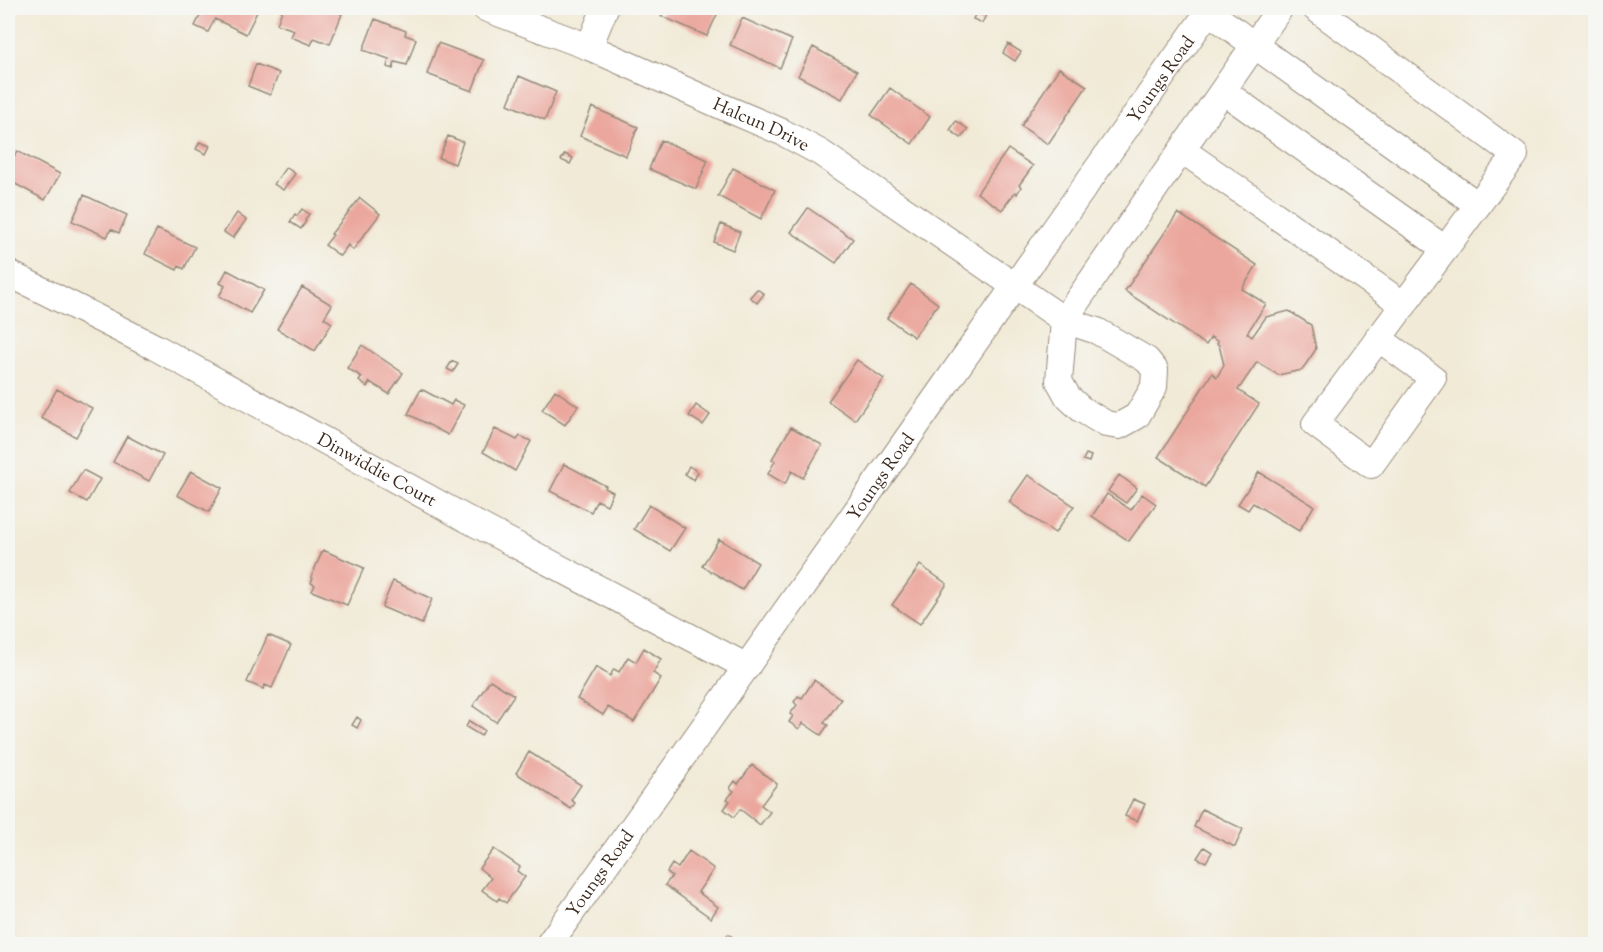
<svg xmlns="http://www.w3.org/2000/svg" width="1603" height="952" font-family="'Sorts Mill Goudy',serif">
  <rect width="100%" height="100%" fill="#f6f6f2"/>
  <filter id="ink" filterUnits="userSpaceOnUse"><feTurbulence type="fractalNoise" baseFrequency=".0167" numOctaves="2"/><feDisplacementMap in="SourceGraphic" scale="12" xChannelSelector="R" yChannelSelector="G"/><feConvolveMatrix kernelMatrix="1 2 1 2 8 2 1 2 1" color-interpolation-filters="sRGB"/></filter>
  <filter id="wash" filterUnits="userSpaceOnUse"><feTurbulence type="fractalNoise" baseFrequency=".008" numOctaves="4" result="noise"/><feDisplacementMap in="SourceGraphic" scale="24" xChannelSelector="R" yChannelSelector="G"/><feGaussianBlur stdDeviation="1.35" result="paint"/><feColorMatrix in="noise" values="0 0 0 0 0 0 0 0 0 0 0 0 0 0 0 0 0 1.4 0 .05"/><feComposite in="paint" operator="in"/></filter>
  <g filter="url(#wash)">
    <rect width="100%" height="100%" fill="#f1ead7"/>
    <g id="blocks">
      <path fill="#eba79e" d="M204 8H259L246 34 215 19 208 32 195 26Z
        M283 8H325L342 14 330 44 314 38 311 45 291 37 294 30 277 24Z
        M665 8H720L707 36 661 16Z
        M977 11 986 15 982 23 973 19Z
        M742 18 792 40 780 68 730 45Z
        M375 19 406 31 405 35 416 39 407 65 395 62 393 69 387 67 389 59 363 50Z
        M438 43 484 60 472 91 427 74Z
        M1008 44 1021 52 1015 61 1003 53Z
        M813 47 857 71 842 99 798 76Z
        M256 64 279 73 270 95 248 86Z
        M1059 68 1087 86 1048 144 1021 126Z
        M519 76 556 92 545 120 508 104Z
        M890 88 930 117 912 144 871 115Z
        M592 107 638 127 626 156 580 136Z
        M956 121 968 129 961 138 950 130Z
        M448 136 463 142 455 164 439 158Z
        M661 140 708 160 696 189 649 169Z
        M200 142 210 146 206 154 196 149Z
        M1008 149 1033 166 1019 185 1021 187 1017 194 1015 192 1002 210 977 193Z
        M17 151 60 174 45 200 8 180V168Z
        M565 154 573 158 570 164 561 160Z
        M286 167 295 174 283 190 274 184Z
        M733 168 775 190 761 219 718 196Z
        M84 195 127 215 119 233 111 229 107 237 72 221Z
        M360 198 380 214 353 250 348 245 340 256 325 245 333 235 331 234Z
        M808 208 853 239 836 263 791 232Z
        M302 209 309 214 305 220 306 221 301 229 290 222 295 214 297 216Z
        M237 213 246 220 233 238 224 232Z
        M1178 213 1257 265 1242 289 1266 304 1247 333 1252 337 1266 317 1289 311 1311 325 1316 349 1302 370 1278 375 1257 362 1238 390 1259 404 1205 487 1158 457 1212 373 1217 377 1224 365 1219 345 1217 344 1218 342 1211 337 1206 345 1125 291Z
        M721 224 740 232 733 250 714 242Z
        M157 229 195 247 184 269 179 266 177 270 145 254Z
        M227 270 264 290 250 313 219 296 225 286 220 283Z
        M911 284 938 304 914 337 887 318Z
        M302 287 332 305 324 318 332 323 315 351 277 329Z
        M757 289 764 294 757 303 750 297Z
        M362 345 403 373 389 394 370 382 367 387 359 381 362 377 347 368Z
        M857 360 884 379 855 420 828 401Z
        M452 361 458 364 453 372 447 369Z
        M57 389 92 408 76 437 41 418Z
        M421 389 451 405 454 400 464 405 448 435 408 414Z
        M555 390 578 406 565 425 542 410Z
        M696 405 710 415 703 425 689 416Z
        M791 427 822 445 803 478 792 471 785 484 768 474 775 461 772 459Z
        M495 429 517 440 520 436 531 441 515 471 483 452Z
        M127 436 163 455 149 481 113 462Z
        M1086 454 1091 456 1089 462 1083 460Z
        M564 464 606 486 605 488 613 492 607 505 597 500 591 512 550 491Z
        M689 466 698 472 694 480 685 474Z
        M83 470 100 479 87 502 70 493Z
        M191 471 222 488 209 512 177 495Z
        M1259 472 1314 506 1299 531 1253 503 1248 510 1238 504Z
        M1028 475 1074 506 1055 533 1009 502Z
        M1119 475 1137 488 1126 503 1108 491Z
        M1107 494 1131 510 1142 494 1156 504 1129 541 1092 516Z
        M649 505 685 528 670 551 634 529Z
        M719 539 758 563 742 590 702 566Z
        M323 550 364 568 347 605 312 591 315 585 311 583 313 578 311 577Z
        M920 565 947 584 920 624 892 605Z
        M393 581 432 599 422 624 382 607Z
        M268 635 291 645 272 688 265 685 263 689 247 682Z
        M644 648 661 659 653 673 661 678 634 722 608 707 603 715 577 699 596 667 610 676 614 669 619 672 628 657 636 662Z
        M490 680 514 695 496 722 473 706Z
        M814 680 841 699 824 723 828 725 821 735 803 723 799 729 789 722 793 716 790 714 797 705 794 702 798 696 802 698Z
        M357 717 361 720 357 728 352 725Z
        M469 721 484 730 481 736 466 727Z
        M529 752 581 785 571 800 575 803 571 809 516 773Z
        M752 765 777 784 761 805 770 812 760 825 740 809 734 817 724 809 730 801 727 799 734 791 730 788 735 781 738 784Z
        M1133 799 1145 804 1137 821 1125 816Z
        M1202 809 1243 829 1235 847 1194 827Z
        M1204 847 1212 852 1206 862 1197 858Z
        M494 849 520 867 517 871 525 877 506 903 499 898 497 901 482 890 491 878 479 868Z
        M689 851 714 869 698 892 718 907 711 918 665 885 672 876 667 872 672 864 678 868Z
        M728 934 743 944H721Z"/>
    </g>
  </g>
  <g filter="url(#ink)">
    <use href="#blocks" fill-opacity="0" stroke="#968a7a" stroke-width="1.5"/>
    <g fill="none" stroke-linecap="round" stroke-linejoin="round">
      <g stroke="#968a7a" stroke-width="28">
        <g id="minor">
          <path id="s1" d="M485 8 589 47 728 109 782 132 821 153 1064 320 1280 8"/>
          <path d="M1315 8 1515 155 1315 424 1371 465 1433 378 1378 338"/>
          <path d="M1208 11 1254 45 1478 205"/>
          <path d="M589 47 605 8"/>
          <path d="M1223 91 1445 249"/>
          <path d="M1182 150 1404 305"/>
          <path id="s2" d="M8 273 155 347 463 517 747 667"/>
          <path d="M1064 320 1097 331 1147 360 1155 370 1154 387 1137 416 1119 426 1106 424 1081 409 1068 397 1059 381Z"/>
          <path id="s3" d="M549 944C772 634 990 319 1211 8"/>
        </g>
      </g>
      <use href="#minor" stroke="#fff" stroke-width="26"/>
    </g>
  </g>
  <g text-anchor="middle" stroke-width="4.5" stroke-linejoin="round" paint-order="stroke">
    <g font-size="18" fill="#3b2a1e" stroke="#f6f6f2">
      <text dy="6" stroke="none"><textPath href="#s3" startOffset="1059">Youngs Road</textPath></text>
      <text dy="6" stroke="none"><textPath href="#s1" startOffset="300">Halcun Drive</textPath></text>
      <text dy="6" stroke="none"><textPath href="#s2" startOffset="418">Dinwiddie Court</textPath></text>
      <text dy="6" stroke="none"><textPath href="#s3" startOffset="573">Youngs Road</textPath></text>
      <text dy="6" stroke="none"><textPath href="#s3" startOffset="87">Youngs Road</textPath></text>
    </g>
  </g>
  <rect width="1603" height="952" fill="none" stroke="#f6f6f2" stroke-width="30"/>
</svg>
